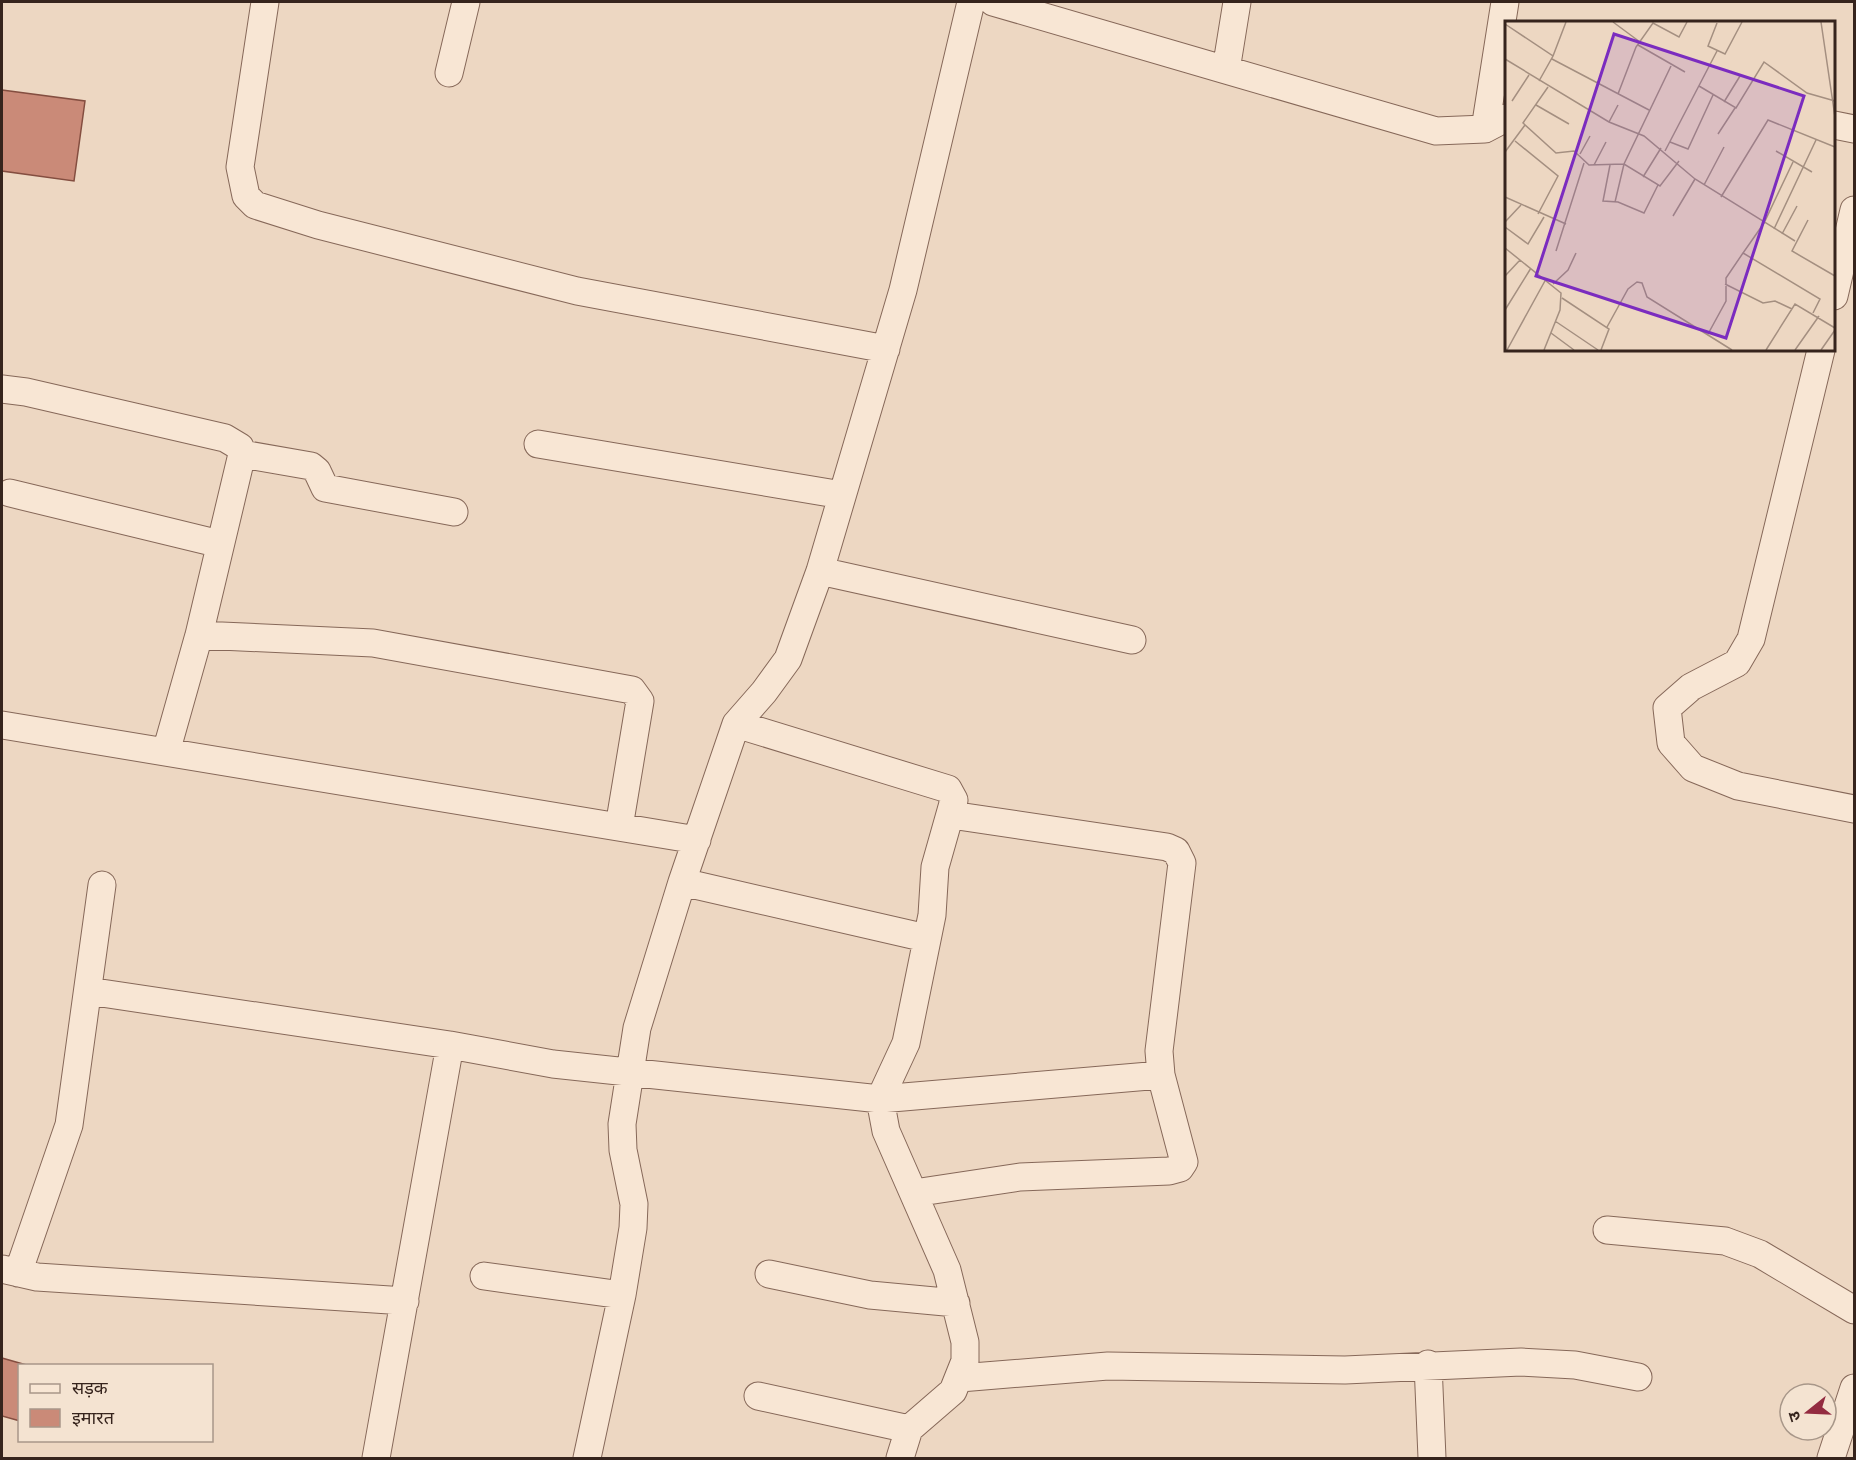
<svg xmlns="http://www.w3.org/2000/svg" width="1856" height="1460" font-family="'Source Serif 4','Noto Sans Devanagari',serif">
  <rect width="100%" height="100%" fill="#edd7c2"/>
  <path fill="#ca8a78" stroke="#844e40" stroke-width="1.5" d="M2 90 85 101 74 181 2 171Z
    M2 1358 30 1366H20V1421L2 1416Z"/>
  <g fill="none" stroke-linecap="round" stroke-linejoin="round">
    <g stroke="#866859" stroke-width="29">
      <path id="minor" d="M265 2 240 167 246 196 255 205 318 225 577 291 886 349
        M993 2 1226 70 1237 2
        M1226 70 1436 131 1485 129 1506 118
        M449 73 466 2
        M1834 125 1854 129
        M1485 129 1505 2
        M1834 296 1854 210
        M1821 350 1751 639 1737 663 1691 687 1667 708 1671 743 1693 768 1738 786 1854 809
        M2 389 26 392 225 438 240 447 242 454 199 635 166 752
        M538 444 842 495
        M242 454 311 466 317 471 325 488 454 512
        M10 493 220 544
        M820 571 1132 640
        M199 635 373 643 632 690 640 701 619 827
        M736 724 948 789 954 800 935 867 932 915 906 1043 880 1099 886 1131 947 1270 965 1342V1361L953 1391 909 1429 900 1458
        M2 725 697 840
        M682 882 926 938
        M88 991 450 1045 553 1064 880 1099 1161 1075
        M914 1193 1020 1177 1169 1171 1180 1168 1184 1162 1161 1075 1159 1051 1182 863 1176 851 1167 847 951 815
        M1607 1230 1725 1241 1760 1254 1854 1310
        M2 1269 37 1277 405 1301
        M18 1273 69 1125 102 885
        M769 1274 870 1295 956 1303
        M484 1276 622 1295
        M1428 1364 1432 1458
        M960 1378 1108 1366 1345 1370 1521 1362 1575 1365 1638 1377
        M758 1396 909 1429
        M376 1458 450 1045
        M587 1458 622 1295 633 1228 634 1204 623 1150 622 1124 637 1028 682 882 736 724 764 692 788 659 820 571 903 290 971 2
        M1831 1458 1854 1388"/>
    </g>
    <use href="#minor" stroke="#f8e6d4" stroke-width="27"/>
  </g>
  <g transform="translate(1505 21)">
    <rect width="330" height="330" fill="#edd7c2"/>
    <path fill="none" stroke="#a48f80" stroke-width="1.5" d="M108 1 135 21M316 1 330 96M212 2 203 25 220 33 237 1M0 3 48 35 34 60M133 24 180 51M48 35 61 1M0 38 104 101 139 115 190 158 290 220M47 38 144 89M194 65 231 87 259 41 302 72 330 80M43 66 18 102 51 132 69 130 84 144 119 143 155 165 174 140M113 73 131 26 148 2 174 16 182 1M7 80 24 54M219 81 235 55M31 84 64 103M104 101 113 84M213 113 230 87M10 120 53 155 33 193M165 121 183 128 208 74M160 130 212 30M271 130 307 151M0 131 20 104M75 133 85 115M288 141 259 202 238 232 315 278 308 292M89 144 101 121M105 144 98 180 113 181 139 192 153 164M138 156 156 127M199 164 219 126M0 176 61 203M216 176 263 99 330 126M110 181 119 143 166 45M168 195 190 158M303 199 287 230 330 255M0 201 16 184M0 206 23 223 39 196M269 208 311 119M277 213 292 185M0 227 56 272 55 289 39 329M51 230 79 142M0 255 15 239M48 263 63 249 71 232M220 263 258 282 270 280 287 288M57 277 104 308 96 329M0 289 26 247M50 300 93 329M102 306 123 268 132 261 137 262 142 276 227 329M46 312 69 329M203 313 221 280V257L238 232M2 329 41 258M261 329 290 283 330 307M290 329 314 295M316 329 330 309"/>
    <path fill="#7b2cbf" fill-opacity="0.15" stroke="#7b2cbf" stroke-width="3" d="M109 13 299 75 221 317 31 255Z"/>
    <rect width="330" height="330" fill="none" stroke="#36241d" stroke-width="3"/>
  </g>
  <rect width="1856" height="1460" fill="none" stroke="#36241d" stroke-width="6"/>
  <rect x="18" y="1364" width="195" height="78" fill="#f4e3d1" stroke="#a89789" stroke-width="1.5"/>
  <rect x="30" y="1384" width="30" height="9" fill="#f8e6d4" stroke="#a89789" stroke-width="1.5"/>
  <text x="72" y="1394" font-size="18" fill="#36241d">सड़क</text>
  <rect x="30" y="1409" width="30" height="18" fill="#ca8a78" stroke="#a89789" stroke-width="1.5"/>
  <text x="72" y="1424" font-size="18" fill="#36241d">इमारत</text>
  <g transform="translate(1808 1412) rotate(252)"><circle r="28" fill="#f4e3d1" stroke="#a89789" stroke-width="1.5"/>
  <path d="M0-4.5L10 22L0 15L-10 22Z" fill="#932b40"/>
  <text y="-9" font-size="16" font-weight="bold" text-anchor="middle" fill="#36241d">उ</text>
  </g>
</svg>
